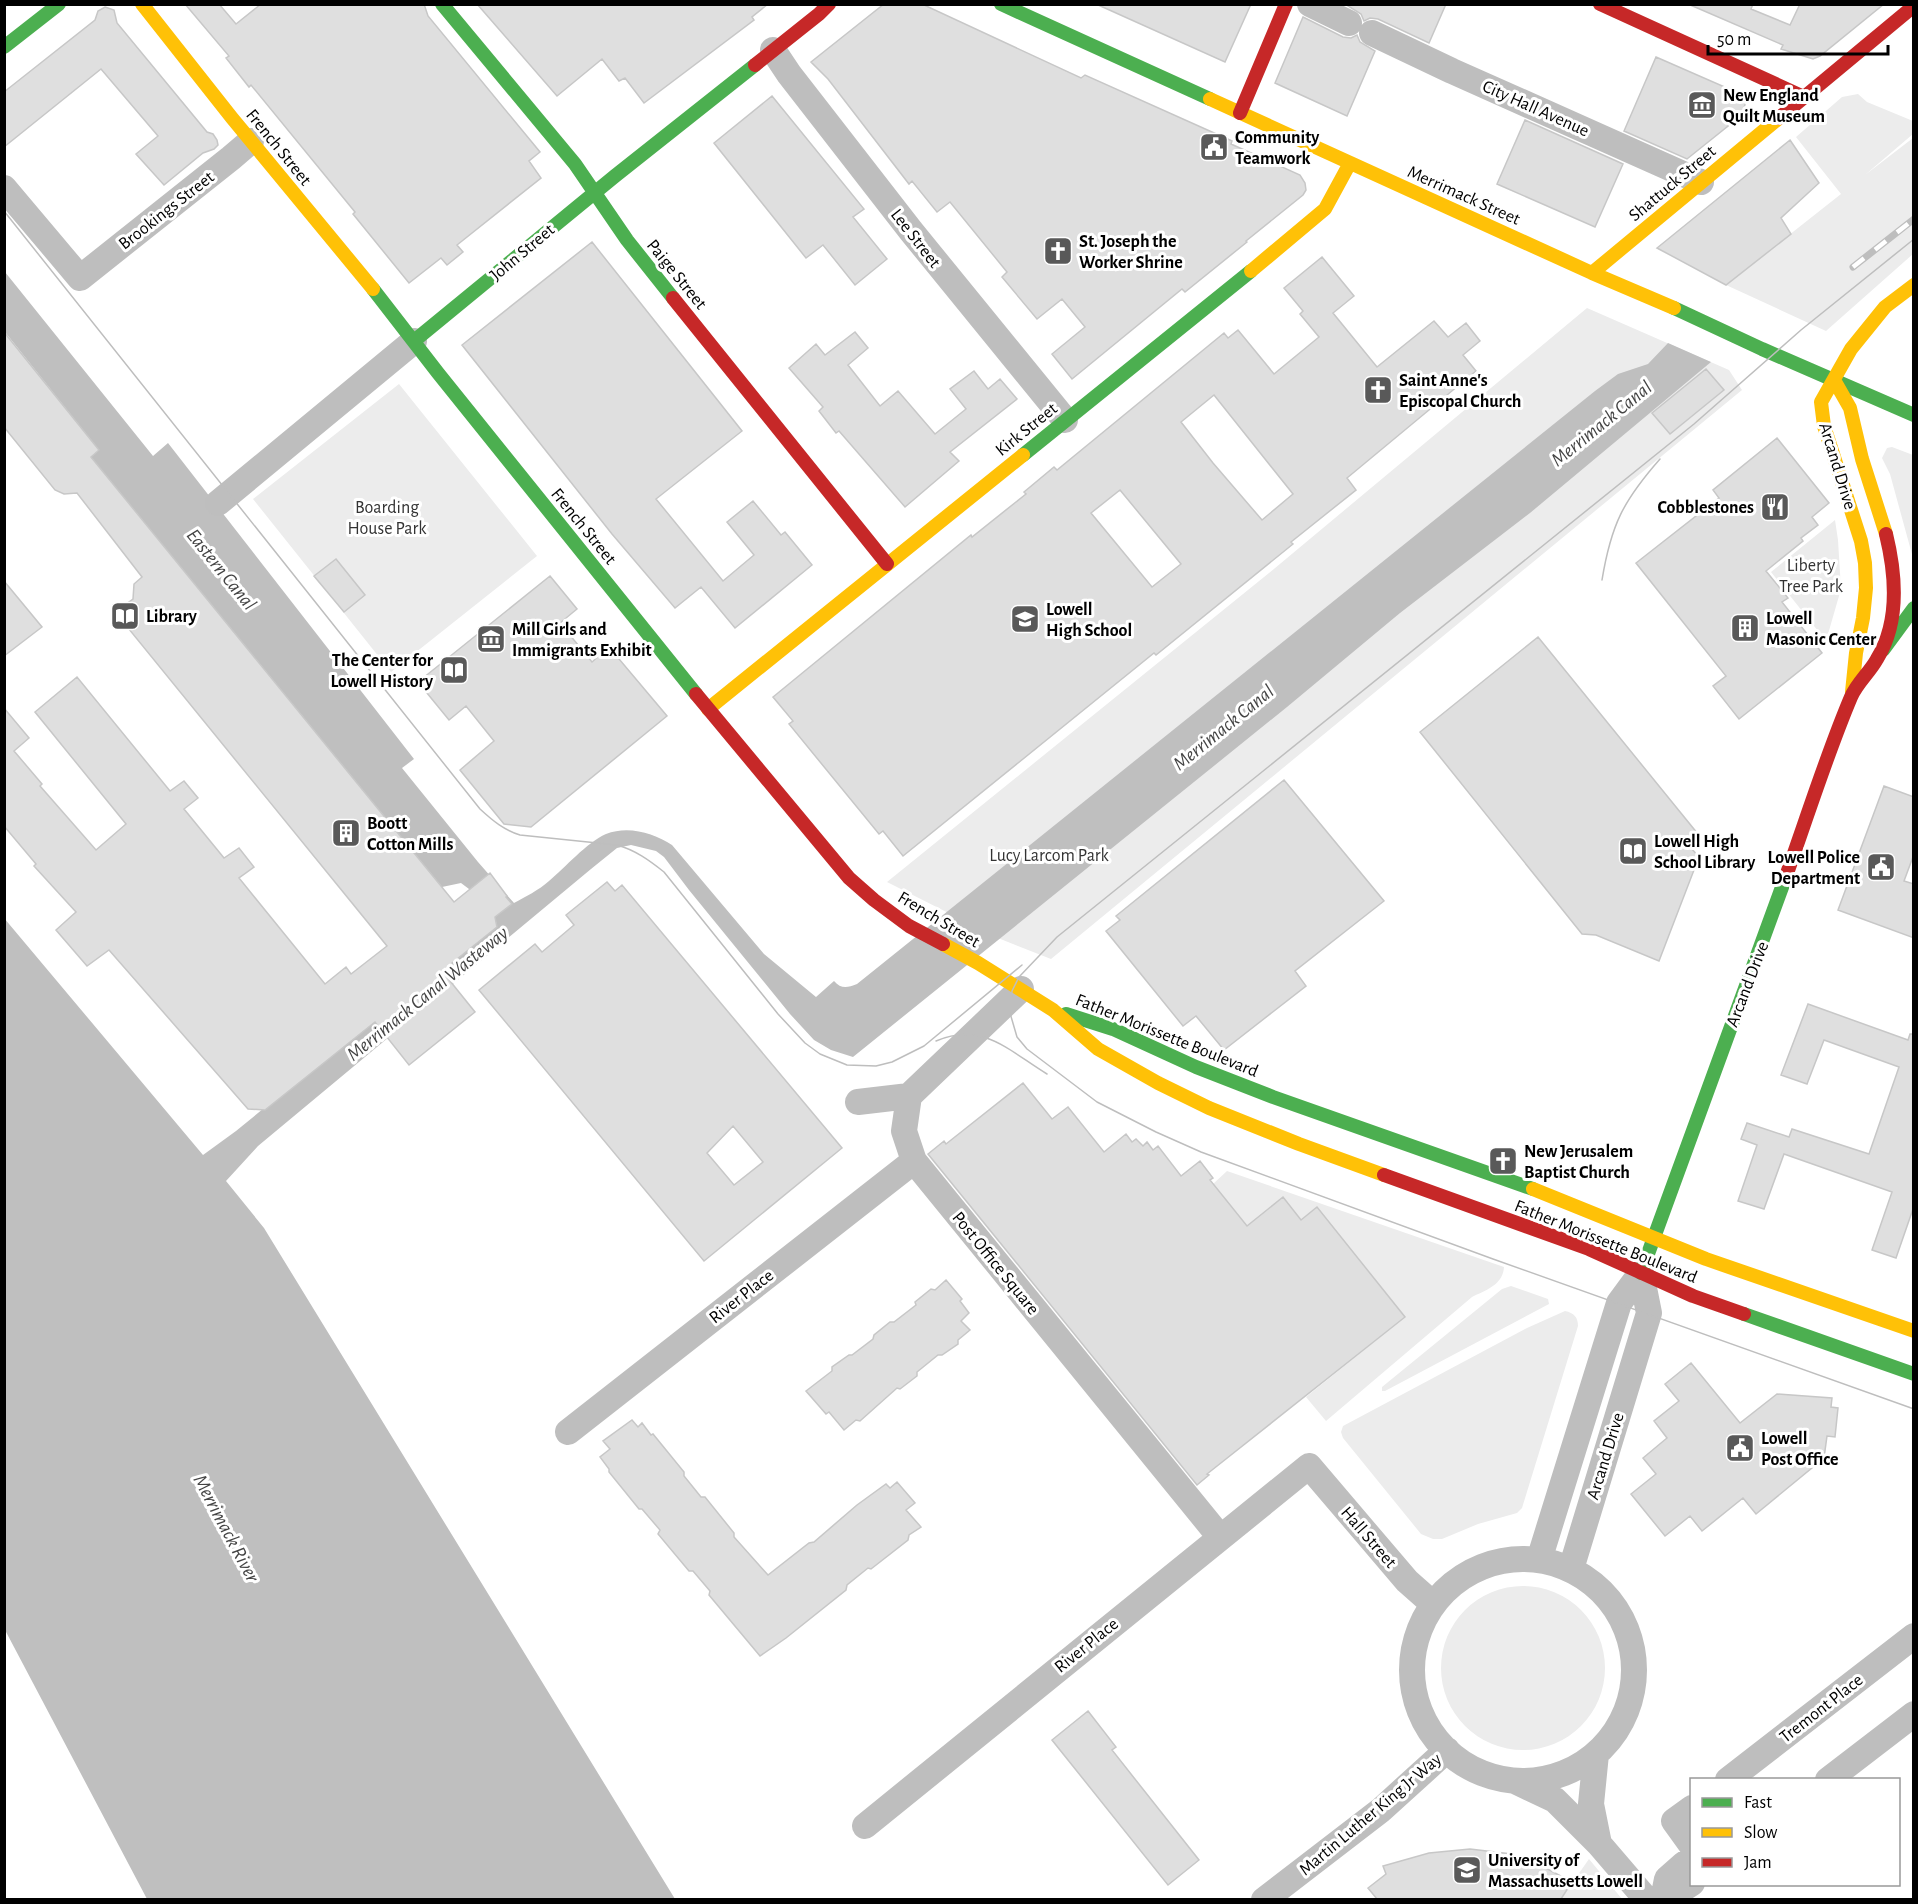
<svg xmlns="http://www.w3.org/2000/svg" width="1918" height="1904" font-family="'Alegreya Sans',sans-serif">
  <rect width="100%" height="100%" fill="#fff"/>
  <path fill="#ececec" d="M1858 94 1867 102 1913 121V134L1865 175 1913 138V254L1826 331 1726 285 1841 194 1796 137 1842 97Z
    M1587 308 1729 370 1742 390 1051 959 998 938 887 882 1269 573Z
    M399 384 537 556 391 672 253 499Z
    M1892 447 1913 455V558L1890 474 1882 458 1887 448Z
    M1835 520 1838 540 1841 589 1826 641 1771 572Z
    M1227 1171 1504 1267C1503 1285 1486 1290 1472 1297L1326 1421 1306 1397 1405 1317 1317 1207 1301 1220 1283 1198 1247 1226 1213 1184Z
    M1511 1286 1548 1299 1549 1304 1385 1391H1382V1387L1502 1289Z
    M1565 1311C1574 1313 1578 1317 1578 1326L1522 1508 1517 1513 1478 1524 1442 1539H1433L1421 1534 1343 1438 1341 1432 1343 1426 1527 1328Z
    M1441 1668a82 82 0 1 1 164 0a82 82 0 1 1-164 0Z
    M1589 1859 1622 1899H1561Z"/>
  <path fill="#bfbfbf" d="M5 272 153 456 168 443 414 759 402 768 478 862 514 903C525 897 539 890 549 881 566 867 586 843 606 834 628 825 654 833 672 845L764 954 816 997 834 981C841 989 847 988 857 984L1595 391 1618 374 1648 364 1668 343 1711 362 1530 513 1400 613 1287 707 853 1057 831 1050 814 1040 790 1014 689 890 664 857 656 851 631 845 617 848 591 869 258 1146 226 1181 264 1228 675 1899H147L5 1630 4 918 203 1155 236 1131 493 921V907L461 883 442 887 91 457 99 450 5 332Z"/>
  <path fill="#dfdfdf" stroke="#c7c7c7" stroke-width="1.5" fill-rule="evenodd" d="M185 4H219L236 24 261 4H424L428 16 540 152 529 161 541 178 457 245 463 252 447 265 441 258 409 283 353 214 355 212 251 85 249 87 226 58 229 56Z
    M477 4H768L752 17 754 20 644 103 625 78 619 81 602 59 557 96Z
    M884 4H922L1081 78 1085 75 1232 141 1231 144 1300 175 1305 183 1306 190 1303 195 1246 241 1247 242 1185 292 1182 289 1072 379 1052 354 1085 327 1062 299 1037 319 1002 277 1007 272 950 202 937 212 912 181 909 184 828 79 811 62Z
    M1096 4H1251L1225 62Z
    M1345 4H1446L1429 43 1378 19 1370 18 1364 21 1361 14Z
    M1688 4H1753L1751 9 1790 25 1800 4H1884L1820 56 1813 59 1781 49 1783 45Z
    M105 7 114 10 117 23 207 132 213 134 217 140 218 145 214 149 203 153 164 185 136 154 158 136 101 69 4 147V92L95 20 98 11Z
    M1303 17 1343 37 1351 38 1357 35 1360 42 1375 51 1347 116 1275 83Z
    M1656 57 1743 95 1745 104 1743 114 1687 159 1624 131Z
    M772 96 864 209 853 217 887 259 855 285 823 245 806 258 714 143Z
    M1525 120 1623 164 1595 227 1497 184Z
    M1790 140 1819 183 1781 218 1791 234 1726 285 1657 248Z
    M592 242 742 431 656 499 723 581 754 555 727 522 753 501 781 535 785 532 812 565 735 628 701 587 675 608 612 534 462 345Z
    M1322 257 1354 296 1333 313 1377 367 1434 321 1448 337 1466 323 1480 341 1463 355 1476 371 1347 478 1356 490 1291 542 1293 544 1156 655 1154 653 903 856 883 831 879 834 789 724 793 721 773 697 971 535 972 537 1026 494 1024 492 1054 467 1057 470 1224 333 1228 338 1238 330 1274 374 1319 337 1300 314 1303 311 1284 288ZM1214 395 1293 494 1262 520 1213 463 1181 422ZM1120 490 1181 564 1152 587 1091 513Z
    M4 332 99 450 91 457 454 902 490 873 507 896 506 897 512 904 495 917 497 927 442 971 475 1012 409 1065 375 1022 265 1110 248 1109 109 950 87 966 56 930 76 912 34 866 36 864 4 826V708L29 738 14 751 42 784 40 786 96 850 126 824 35 712 77 677 170 791 184 781 198 798 184 809 224 858 239 848 254 867 239 878 325 984 346 967 351 974 387 946 115 612 133 599 134 584 142 577 77 493 64 494 55 490 4 427Z
    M855 332 868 348 848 365 880 406 898 391 935 434 966 409 950 389 974 371 988 389 1000 379 1017 399 950 452 959 461 905 507 839 431 836 433 819 411 823 407 789 368 816 344 825 355Z
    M1706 369 1724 390 1670 434 1652 413Z
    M1777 438 1829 503 1812 517 1818 525 1801 538 1803 541 1766 571 1788 598 1782 602 1822 653 1739 719 1713 686 1726 676 1636 563 1719 498 1713 490Z
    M336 559 365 595 344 612 314 576Z
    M550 576 577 609 560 623 592 662 609 647 667 716 531 827 504 824 460 770 494 741 466 706 449 720 418 682Z
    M4 581 42 627 4 656Z
    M1538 637 1702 839 1691 848 1699 857 1659 961 1596 935 1582 934 1420 732Z
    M1284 780 1384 901 1295 971 1306 986 1224 1050 1196 1016 1183 1026 1106 931 1120 920 1116 916Z
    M1884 786 1914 797V854L1904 881 1914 884V938L1838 910Z
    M607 882 615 891 622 885 842 1148 704 1261 479 990 535 944 542 952 574 925 566 915ZM733 1126 763 1162 734 1185 707 1153Z
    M1808 1004 1908 1040 1910 1034H1914V1206L1896 1258 1872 1250 1892 1192 1784 1154 1764 1209 1738 1201 1757 1145 1741 1139 1747 1123 1789 1137 1792 1129 1869 1154 1899 1067 1824 1040 1807 1084 1781 1075Z
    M1023 1083 1052 1119 1068 1107 1104 1152 1126 1134 1132 1142 1136 1139 1143 1146 1147 1142 1153 1150 1158 1146 1181 1176 1200 1161 1213 1178 1210 1180 1247 1226 1283 1197 1301 1220 1317 1207 1405 1317 1207 1474 1209 1475 1197 1485 928 1154 944 1141 946 1144Z
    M946 1280 962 1299 960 1301 969 1313 961 1321 970 1330 958 1340V1344L942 1355H938L917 1372V1376L900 1389 897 1388 860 1421 856 1420 844 1430 829 1412 826 1414 806 1391 832 1371V1367L849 1355H852L873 1339 874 1335 890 1322H894L916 1305 915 1302 931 1289 935 1290Z
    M1691 1363 1740 1423 1777 1394 1832 1398 1831 1407 1838 1408 1835 1437 1827 1436 1824 1458 1756 1514 1743 1498 1702 1531 1690 1516 1665 1536 1631 1494 1656 1474 1643 1458 1667 1438 1654 1421 1679 1401 1665 1384Z
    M632 1420 638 1427 642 1423 651 1435 653 1434 684 1472V1476L701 1497H705L734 1533V1537L768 1575 809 1543 814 1542 857 1505 886 1484 890 1488 897 1482 915 1503 906 1510 921 1527 909 1535 908 1540 871 1569 868 1568 847 1585 846 1590 786 1638 760 1656 709 1595 710 1591 693 1571H689L658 1534 660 1530 642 1509H639L609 1472V1469L600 1457 610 1449 603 1441Z
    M1088 1711 1116 1747 1112 1750 1199 1860 1168 1885 1052 1740Z
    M1470 1849 1512 1854 1542 1866 1572 1882 1561 1899H1377L1368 1888 1386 1874 1383 1866 1429 1853Z"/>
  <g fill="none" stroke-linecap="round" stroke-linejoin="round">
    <path stroke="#bebebe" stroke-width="26" d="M1310 4 1349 23
      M1372 33 1452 71 1701 182
      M773 50 789 74 911 231 1065 420
      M4 188 80 278 231 158 251 141
      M218 503 414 341
      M1021 989 909 1096 904 1131 914 1161 1220 1537
      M858 1102 909 1096
      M568 1432 914 1161
      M1412 1670a111 111 0 1 1 222 0a111 111 0 1 1-222 0Z
      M1539 1560 1619 1303 1641 1273
      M1571 1569 1649 1313 1641 1273
      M1596 1754 1591 1804 1599 1844
      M1728 1780 1914 1636
      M1828 1780 1914 1714
      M1517 1782 1555 1800 1599 1844 1647 1900
      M1692 1808 1674 1821 1692 1846
      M865 1826 1309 1466 1407 1581 1433 1604
      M1664 1894 1667 1879 1684 1864 1692 1863
      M1264 1900 1381 1810 1447 1750
      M1655 1900 1664 1894H1675L1692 1883"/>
    <path stroke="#4caf50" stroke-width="14" d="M442 4 575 164 627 240 673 298
      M1001 4 1210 99
      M4 47 59 4
      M373 289 438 373 696 694
      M1674 308 1762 349 1914 415
      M414 341 615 176 755 65
      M1023 455 1251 271
      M1883 650 1914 608
      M1066 1014 1113 1029 1196 1067 1273 1097 1533 1189
      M1641 1273 1785 879
      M1744 1314 1914 1374"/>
    <path stroke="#ffc107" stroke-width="14" d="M142 4 232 118 373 289
      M1210 99 1592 273 1674 308
      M1251 271 1325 209 1350 163
      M1592 273 1779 118
      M1834 380 1850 408 1862 459 1886 534
      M1852 692 1856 653 1863 618 1866 588 1865 563 1861 541 1824 426 1821 402 1851 349 1885 307 1914 285
      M708 709 1023 455
      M943 944 978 963 1053 1010 1098 1049 1158 1083 1209 1108 1299 1144 1384 1175
      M1533 1189 1706 1259 1914 1331"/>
    <path stroke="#c62828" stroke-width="14" d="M1600 4 1804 97
      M755 65 819 14 829 4
      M1240 113 1286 4
      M1779 118 1914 6
      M673 298 887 564
      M696 694 849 878 874 900 909 926 943 944
      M1785 879C1807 818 1826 756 1851 697 1857 683 1870 672 1877 659 1900 622 1896 575 1886 534
      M1384 1175 1589 1249 1693 1296 1744 1314"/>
    <path stroke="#bebebe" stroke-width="1.5" d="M4 211 480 809C493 821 504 830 520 835L617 845C635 850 649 860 664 872L778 1014 805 1043 820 1054 847 1065 876 1066 892 1062 924 1046 1022 965
      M1914 239 1801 330 1694 424 1057 937 1019 977 1012 991 1010 1013 1017 1037 1027 1049 1097 1102 1156 1132 1201 1152 1493 1259 1914 1409
      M1602 580C1611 525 1623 501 1660 459
      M936 1041C983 1021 1009 1051 1047 1074"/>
    <g stroke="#bebebe" stroke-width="7">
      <path id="rail" d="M1853 267 1914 219"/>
    </g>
    <use href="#rail" stroke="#fff" stroke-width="4.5" stroke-dasharray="14" stroke-linecap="butt"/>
  </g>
  <defs>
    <g id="museum-square" transform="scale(1.5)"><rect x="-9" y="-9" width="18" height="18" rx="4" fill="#595959" stroke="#fff"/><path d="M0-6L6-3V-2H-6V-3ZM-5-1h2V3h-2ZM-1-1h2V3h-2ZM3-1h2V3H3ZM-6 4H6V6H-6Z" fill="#fff"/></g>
    <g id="civic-square" transform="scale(1.5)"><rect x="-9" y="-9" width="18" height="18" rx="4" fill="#595959" stroke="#fff"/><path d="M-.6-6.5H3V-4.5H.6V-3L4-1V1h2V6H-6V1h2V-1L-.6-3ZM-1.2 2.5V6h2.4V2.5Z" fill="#fff"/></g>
    <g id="church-square" transform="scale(1.5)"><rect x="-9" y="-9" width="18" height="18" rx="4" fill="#595959" stroke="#fff"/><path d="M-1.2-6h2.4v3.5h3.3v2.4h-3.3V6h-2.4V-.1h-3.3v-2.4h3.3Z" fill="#fff"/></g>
    <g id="restaurant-square" transform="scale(1.5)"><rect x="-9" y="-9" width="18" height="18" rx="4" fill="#595959" stroke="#fff"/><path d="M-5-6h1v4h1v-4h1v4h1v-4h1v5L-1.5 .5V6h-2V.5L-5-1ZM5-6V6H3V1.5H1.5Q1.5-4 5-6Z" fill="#fff"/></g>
    <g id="library-square" transform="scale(1.5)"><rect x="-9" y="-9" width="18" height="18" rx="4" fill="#595959" stroke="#fff"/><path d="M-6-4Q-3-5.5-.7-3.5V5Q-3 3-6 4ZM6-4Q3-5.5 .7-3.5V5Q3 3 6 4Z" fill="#fff"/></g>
    <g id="school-square" transform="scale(1.5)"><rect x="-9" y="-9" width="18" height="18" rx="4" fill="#595959" stroke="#fff"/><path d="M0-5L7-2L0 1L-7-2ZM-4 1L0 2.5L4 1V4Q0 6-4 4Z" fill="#fff"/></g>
    <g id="building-square" transform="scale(1.5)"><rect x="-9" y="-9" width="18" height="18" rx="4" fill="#595959" stroke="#fff"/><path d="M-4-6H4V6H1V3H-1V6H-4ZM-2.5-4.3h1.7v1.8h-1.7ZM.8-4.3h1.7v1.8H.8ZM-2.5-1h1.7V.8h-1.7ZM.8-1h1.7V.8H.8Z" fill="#fff"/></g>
    <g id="university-square" transform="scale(1.5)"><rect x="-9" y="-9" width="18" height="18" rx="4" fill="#595959" stroke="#fff"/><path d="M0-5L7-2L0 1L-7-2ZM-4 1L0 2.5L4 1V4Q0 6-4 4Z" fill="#fff"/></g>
  </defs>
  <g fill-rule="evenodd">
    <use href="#museum-square" x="1702" y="105"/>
    <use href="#civic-square" x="1214" y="147"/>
    <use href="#church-square" x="1058" y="251"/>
    <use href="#church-square" x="1378" y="390"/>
    <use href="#restaurant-square" x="1775" y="507"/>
    <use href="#library-square" x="125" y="616"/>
    <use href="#school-square" x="1025" y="619"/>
    <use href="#building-square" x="1745" y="628"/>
    <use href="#museum-square" x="491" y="639"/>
    <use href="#library-square" x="454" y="670"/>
    <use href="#building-square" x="346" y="833"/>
    <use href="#library-square" x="1633" y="851"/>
    <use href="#civic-square" x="1881" y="867"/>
    <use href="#church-square" x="1503" y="1161"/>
    <use href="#civic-square" x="1740" y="1448"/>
    <use href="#university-square" x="1467" y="1870"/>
  </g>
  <g text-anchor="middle" stroke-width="6" stroke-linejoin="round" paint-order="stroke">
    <g font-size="18" font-weight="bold" fill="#000" stroke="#fff" text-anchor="start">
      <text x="1723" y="101">New England<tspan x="1723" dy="21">Quilt Museum</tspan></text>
      <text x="1235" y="143">Community<tspan x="1235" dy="21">Teamwork</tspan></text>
      <text x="1079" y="247">St. Joseph the<tspan x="1079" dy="21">Worker Shrine</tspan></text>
      <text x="1399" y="386">Saint Anne's<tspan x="1399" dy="21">Episcopal Church</tspan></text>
      <text x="1754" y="513" text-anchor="end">Cobblestones</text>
      <text x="1046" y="615">Lowell<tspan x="1046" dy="21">High School</tspan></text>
      <text x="146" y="622">Library</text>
      <text x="1766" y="624">Lowell<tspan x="1766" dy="21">Masonic Center</tspan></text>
      <text x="512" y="635">Mill Girls and<tspan x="512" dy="21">Immigrants Exhibit</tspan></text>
      <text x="433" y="666" text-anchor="end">The Center for<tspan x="433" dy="21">Lowell History</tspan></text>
      <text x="367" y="829">Boott<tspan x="367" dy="21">Cotton Mills</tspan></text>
      <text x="1654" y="847">Lowell High<tspan x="1654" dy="21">School Library</tspan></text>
      <text x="1860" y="863" text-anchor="end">Lowell Police<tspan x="1860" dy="21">Department</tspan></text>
      <text x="1524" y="1157">New Jerusalem<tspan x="1524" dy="21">Baptist Church</tspan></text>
      <text x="1761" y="1444">Lowell<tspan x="1761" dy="21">Post Office</tspan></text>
      <text x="1488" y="1866">University of<tspan x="1488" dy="21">Massachusetts Lowell</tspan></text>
    </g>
    <g font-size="18" fill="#000" stroke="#fff">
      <text transform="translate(1536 108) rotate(24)" y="6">City Hall Avenue</text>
      <text transform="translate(279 147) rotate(51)" y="6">French Street</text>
      <text transform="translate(1672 183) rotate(-40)" y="6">Shattuck Street</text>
      <text transform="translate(1464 195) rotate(24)" y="6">Merrimack Street</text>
      <text transform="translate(166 210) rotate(-38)" y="6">Brookings Street</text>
      <text transform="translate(916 238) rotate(52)" y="6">Lee Street</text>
      <text transform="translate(522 252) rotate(-40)" y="6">John Street</text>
      <text transform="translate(677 274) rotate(51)" y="6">Paige Street</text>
      <text transform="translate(1026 429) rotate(-39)" y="6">Kirk Street</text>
      <text transform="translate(1838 466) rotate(73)" y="6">Arcand Drive</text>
      <text transform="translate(584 526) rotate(51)" y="6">French Street</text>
      <text transform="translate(939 919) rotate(31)" y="6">French Street</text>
      <text transform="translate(1747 984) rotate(-69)" y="6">Arcand Drive</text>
      <text transform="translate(1167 1035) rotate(22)" y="6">Father Morissette Boulevard</text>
      <text transform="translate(1606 1241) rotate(22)" y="6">Father Morissette Boulevard</text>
      <text transform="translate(996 1263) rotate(51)" y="6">Post Office Square</text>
      <text transform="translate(741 1296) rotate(-38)" y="6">River Place</text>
      <text transform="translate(1605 1456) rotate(-73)" y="6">Arcand Drive</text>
      <text transform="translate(1369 1537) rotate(49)" y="6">Hall Street</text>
      <text transform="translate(1086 1645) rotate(-39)" y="6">River Place</text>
      <text transform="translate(1821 1708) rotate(-38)" y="6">Tremont Place</text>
      <text transform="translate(1370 1814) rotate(-40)" y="6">Martin Luther King Jr Way</text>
    </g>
    <g font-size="18" fill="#333" stroke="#fff">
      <text x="387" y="513">Boarding<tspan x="387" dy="21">House Park</tspan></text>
      <text x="1811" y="571">Liberty<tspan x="1811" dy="21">Tree Park</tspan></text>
      <text x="1049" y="861">Lucy Larcom Park</text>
    </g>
    <g font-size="20" font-style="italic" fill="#444" stroke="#fff">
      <text transform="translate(1601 423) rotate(-39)" y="7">Merrimack Canal</text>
      <text transform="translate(222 569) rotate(51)" y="7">Eastern Canal</text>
      <text transform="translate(1223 727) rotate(-39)" y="7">Merrimack Canal</text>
      <text transform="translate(427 993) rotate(-39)" y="7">Merrimack Canal Wasteway</text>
      <text transform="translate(227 1528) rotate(62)" y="7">Merrimack River</text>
    </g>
  </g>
  <rect width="1918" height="1904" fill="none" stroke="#000000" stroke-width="12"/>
  <rect x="1690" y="1778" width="210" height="108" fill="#ffffff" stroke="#999999" stroke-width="1.5"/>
  <rect x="1702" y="1798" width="30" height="9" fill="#4caf50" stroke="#999999" stroke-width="1.5"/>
  <text x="1744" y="1808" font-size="18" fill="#000000">Fast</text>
  <rect x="1702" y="1828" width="30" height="9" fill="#ffc107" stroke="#999999" stroke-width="1.5"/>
  <text x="1744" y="1838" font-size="18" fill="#000000">Slow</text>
  <rect x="1702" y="1858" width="30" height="9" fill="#c62828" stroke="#999999" stroke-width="1.5"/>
  <text x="1744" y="1868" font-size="18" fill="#000000">Jam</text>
  <path d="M1708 45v9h180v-9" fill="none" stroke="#000000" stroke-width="3"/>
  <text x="1717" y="45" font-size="18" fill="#000000" stroke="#ffffff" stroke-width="4.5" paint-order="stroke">50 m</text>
</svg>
